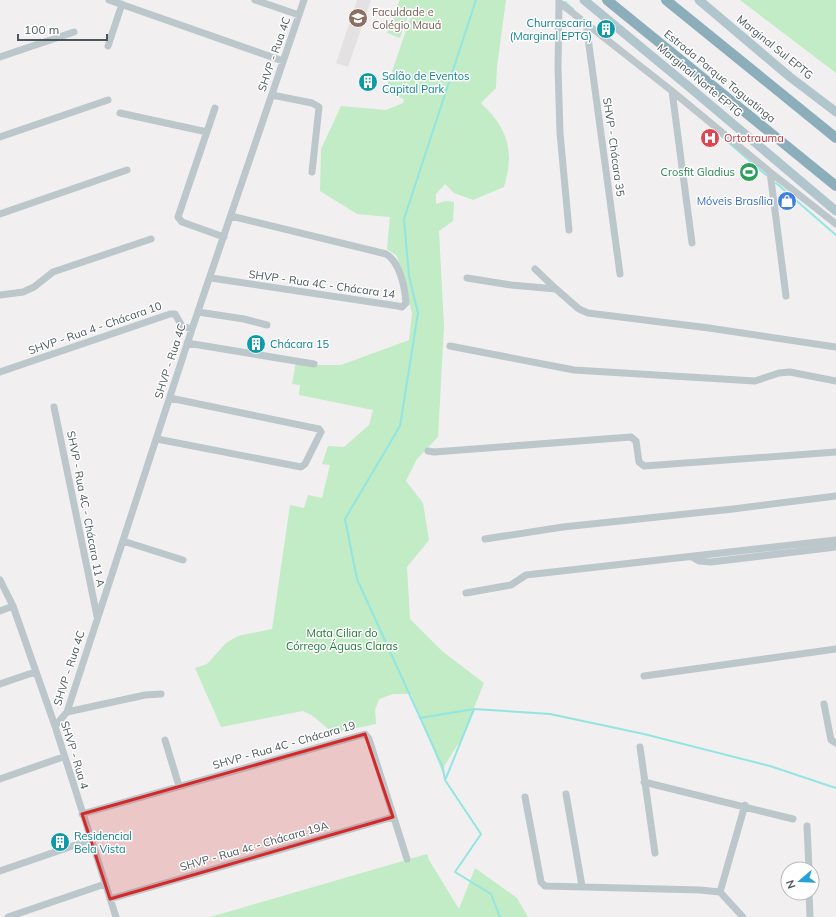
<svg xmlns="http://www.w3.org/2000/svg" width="836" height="917" font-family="Mulish,sans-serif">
  <rect width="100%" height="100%" fill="#f2eff0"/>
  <path fill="#e3e1e1" d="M357 0H371L348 67 336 63Z"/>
  <path fill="#c1ecc6" d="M400 0H506L497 67 496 88 481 103C508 129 515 151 504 187L473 200 454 193 445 184 436 194V204L445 201 454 202 453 221 439 231 444 326 438 437 417 459 406 481 423 503 429 540 407 567 410 619 442 651 484 683 462 738 443 768 445 779 411 694H393L379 699 375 710 376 724 333 733 313 716 303 711 221 727 195 668 207 664 226 643 238 636 272 629 290 505 304 508 308 495 322 498 330 465 322 464 328 446 344 447 369 425 373 410 299 395 300 385 292 384 296 362 313 365H341L409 340 412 313 397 256 387 249 390 217 357 214 320 191 321 149 341 106 386 110 403 103 404 99 385 92 412 13 397 6Z
    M740 0H836V73Z
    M395 11 408 16 400 38 387 33Z
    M427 854 429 860 459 909 475 868 517 898 528 917H210Z"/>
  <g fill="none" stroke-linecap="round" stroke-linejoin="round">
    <path stroke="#92e5e0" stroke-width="2" d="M476 0 404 219 409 276 418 313 400 426 345 519 357 579 443 768 445 780 481 834 455 872 491 894 500 917
      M565 2 573 9
      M720 135 766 175
      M776 183 836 235
      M420 718 474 709 550 714 644 734 770 766 836 788
      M446 778 474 709"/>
    <path stroke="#bcc7cb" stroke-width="7" d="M109 0 283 61
      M255 0 299 15
      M559 1 558 67 560 133 569 230
      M560 3 672 91 770 172 836 224
      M586 23 620 274
      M108 46 122 4
      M0 57 74 32
      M672 91 692 243
      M272 95 312 103 319 107 312 172
      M215 108 178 217 182 222 224 237
      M120 113 207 132
      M0 137 108 100
      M770 172 786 296
      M0 214 127 170
      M535 269 556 289
      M211 278 398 306 402 307 406 303C405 288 400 262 386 254L231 216
      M467 278 511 285 556 289 579 309 588 313 709 328 836 347
      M0 295 23 292 34 287 53 272 151 239
      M198 312 244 319 267 325
      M187 343 314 364
      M450 346 574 370 755 381 779 373 790 372 836 381
      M0 372 170 314H175L182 326 192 329
      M54 407 97 616
      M157 439 301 467 305 464 321 432 319 429 170 398
      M428 451 434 452 631 437 636 441 639 462 644 466 836 452
      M485 539 563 527 733 509 836 496
      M123 541 183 560
      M692 557 699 561 711 562 836 547
      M0 580 13 606 55 726 116 917
      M466 593 511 585 526 575 836 540
      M0 611 13 606
      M644 676 836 649
      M0 684 35 672
      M824 704 831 740 836 743
      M67 712 145 695 161 694
      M55 726 67 712 192 329 304 0
      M165 740 179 786
      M640 747 655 853
      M0 779 63 757
      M644 782 793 819
      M566 794 582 886
      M525 797 541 882 545 886 700 890 720 892 743 917
      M82 814 365 734 369 739 407 859
      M807 826 809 869
      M0 871 90 840
      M720 892 745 805
      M809 893 810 917
      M110 899 393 817
      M8 917 105 884"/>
    <path stroke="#b1c6cc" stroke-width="9" d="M584 0 688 86 836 211
      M699 0 790 77 836 112"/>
    <path stroke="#8baeba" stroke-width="10" d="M607 0 836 186
      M666 0 836 138"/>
  </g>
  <path fill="#d62828" fill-opacity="0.2" stroke="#d62828" stroke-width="3" stroke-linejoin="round" d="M365 734 393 817 110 899 82 814Z"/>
  <defs>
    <g id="university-disc" transform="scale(1)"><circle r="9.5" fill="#8d6e63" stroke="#fff"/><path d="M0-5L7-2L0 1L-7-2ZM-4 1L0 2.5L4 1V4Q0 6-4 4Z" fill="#fff"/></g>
    <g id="building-disc" transform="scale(1)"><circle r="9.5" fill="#0f9aa8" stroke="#fff"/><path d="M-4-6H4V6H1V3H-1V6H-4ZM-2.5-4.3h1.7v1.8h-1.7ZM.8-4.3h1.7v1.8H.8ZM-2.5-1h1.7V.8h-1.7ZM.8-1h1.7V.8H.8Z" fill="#fff"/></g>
    <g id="hospital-disc" transform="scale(1)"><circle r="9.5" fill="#e0444e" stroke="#fff"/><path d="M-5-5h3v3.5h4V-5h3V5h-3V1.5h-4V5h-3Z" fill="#fff"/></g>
    <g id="stadium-disc" transform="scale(1)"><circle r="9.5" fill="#2e9e5b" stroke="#fff"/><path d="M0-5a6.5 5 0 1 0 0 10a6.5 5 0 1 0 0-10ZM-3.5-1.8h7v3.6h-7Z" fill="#fff"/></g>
    <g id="shop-disc" transform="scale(1)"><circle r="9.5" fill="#3f7fe0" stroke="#fff"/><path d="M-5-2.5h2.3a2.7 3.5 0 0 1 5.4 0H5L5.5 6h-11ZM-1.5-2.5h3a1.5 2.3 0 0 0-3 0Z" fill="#fff"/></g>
  </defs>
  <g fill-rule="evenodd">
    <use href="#university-disc" x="358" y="18"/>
    <use href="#building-disc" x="606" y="29"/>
    <use href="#building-disc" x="368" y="82"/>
    <use href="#hospital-disc" x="710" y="138"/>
    <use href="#stadium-disc" x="749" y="172"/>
    <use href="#shop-disc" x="787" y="201"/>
    <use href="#building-disc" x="256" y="344"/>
    <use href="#building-disc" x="60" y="842"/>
  </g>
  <g text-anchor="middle" stroke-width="3" stroke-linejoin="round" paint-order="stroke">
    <g font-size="11" fill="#785e54" stroke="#fff" text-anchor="start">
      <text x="372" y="16">Faculdade e<tspan x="372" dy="13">Colégio Mauá</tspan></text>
    </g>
    <g font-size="11" fill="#0d838f" stroke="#fff" text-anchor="start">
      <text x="592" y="27" text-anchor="end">Churrascaria<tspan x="592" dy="13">(Marginal EPTG)</tspan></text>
      <text x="382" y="80">Salão de Eventos<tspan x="382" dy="13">Capital Park</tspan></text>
      <text x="270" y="348">Chácara 15</text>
      <text x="74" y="840">Residencial<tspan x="74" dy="13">Bela Vista</tspan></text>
    </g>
    <g font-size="11" fill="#49575b" stroke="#fff">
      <text transform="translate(775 47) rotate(39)" y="4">Marginal Sul EPTG</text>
      <text transform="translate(274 54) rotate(-71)" y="4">SHVP - Rua 4C</text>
      <text transform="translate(720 76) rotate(39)" y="4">Estrada Parque Taguatinga</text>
      <text transform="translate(700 80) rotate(40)" y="4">Marginal Norte EPTG</text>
      <text transform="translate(614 147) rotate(82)" y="4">SHVP - Chácara 35</text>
      <text transform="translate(322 284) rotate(8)" y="4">SHVP - Rua 4C - Chácara 14</text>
      <text transform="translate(95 328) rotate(-19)" y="4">SHVP - Rua 4 - Chácara 10</text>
      <text transform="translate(170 361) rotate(-72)" y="4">SHVP - Rua 4C</text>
      <text transform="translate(86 509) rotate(79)" y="4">SHVP - Rua 4C - Chácara 11 A</text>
      <text transform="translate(69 668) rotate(-72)" y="4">SHVP - Rua 4C</text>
      <text transform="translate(284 745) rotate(-16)" y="4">SHVP - Rua 4C - Chácara 19</text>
      <text transform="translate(75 755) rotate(73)" y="4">SHVP - Rua 4</text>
      <text transform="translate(254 846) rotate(-16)" y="4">SHVP - Rua 4c - Chácara 19A</text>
    </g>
    <g font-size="11" fill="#be3a42" stroke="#fff" text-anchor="start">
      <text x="724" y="142">Ortotrauma</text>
    </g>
    <g font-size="11" fill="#27864d" stroke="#fff" text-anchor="end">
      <text x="735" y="176">Crosfit Gladius</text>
    </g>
    <g font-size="11" fill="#366cbe" stroke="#fff" text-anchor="end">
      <text x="773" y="205">Móveis Brasília</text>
    </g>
    <g font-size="11" fill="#1e7833" stroke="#fff">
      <text x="342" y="637">Mata Ciliar do<tspan x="342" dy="13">Córrego Águas Claras</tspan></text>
    </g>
  </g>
  <g transform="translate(800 881) rotate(251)"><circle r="19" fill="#ffffff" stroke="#b6bcbd"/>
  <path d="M0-3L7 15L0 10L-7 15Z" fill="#27a1d4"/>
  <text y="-6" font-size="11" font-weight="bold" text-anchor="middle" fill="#49575b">N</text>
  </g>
  <path d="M18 34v6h89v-6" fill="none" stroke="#49575b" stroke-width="2"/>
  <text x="24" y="34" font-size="12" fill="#49575b" stroke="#ffffff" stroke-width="3" paint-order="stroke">100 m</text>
</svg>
